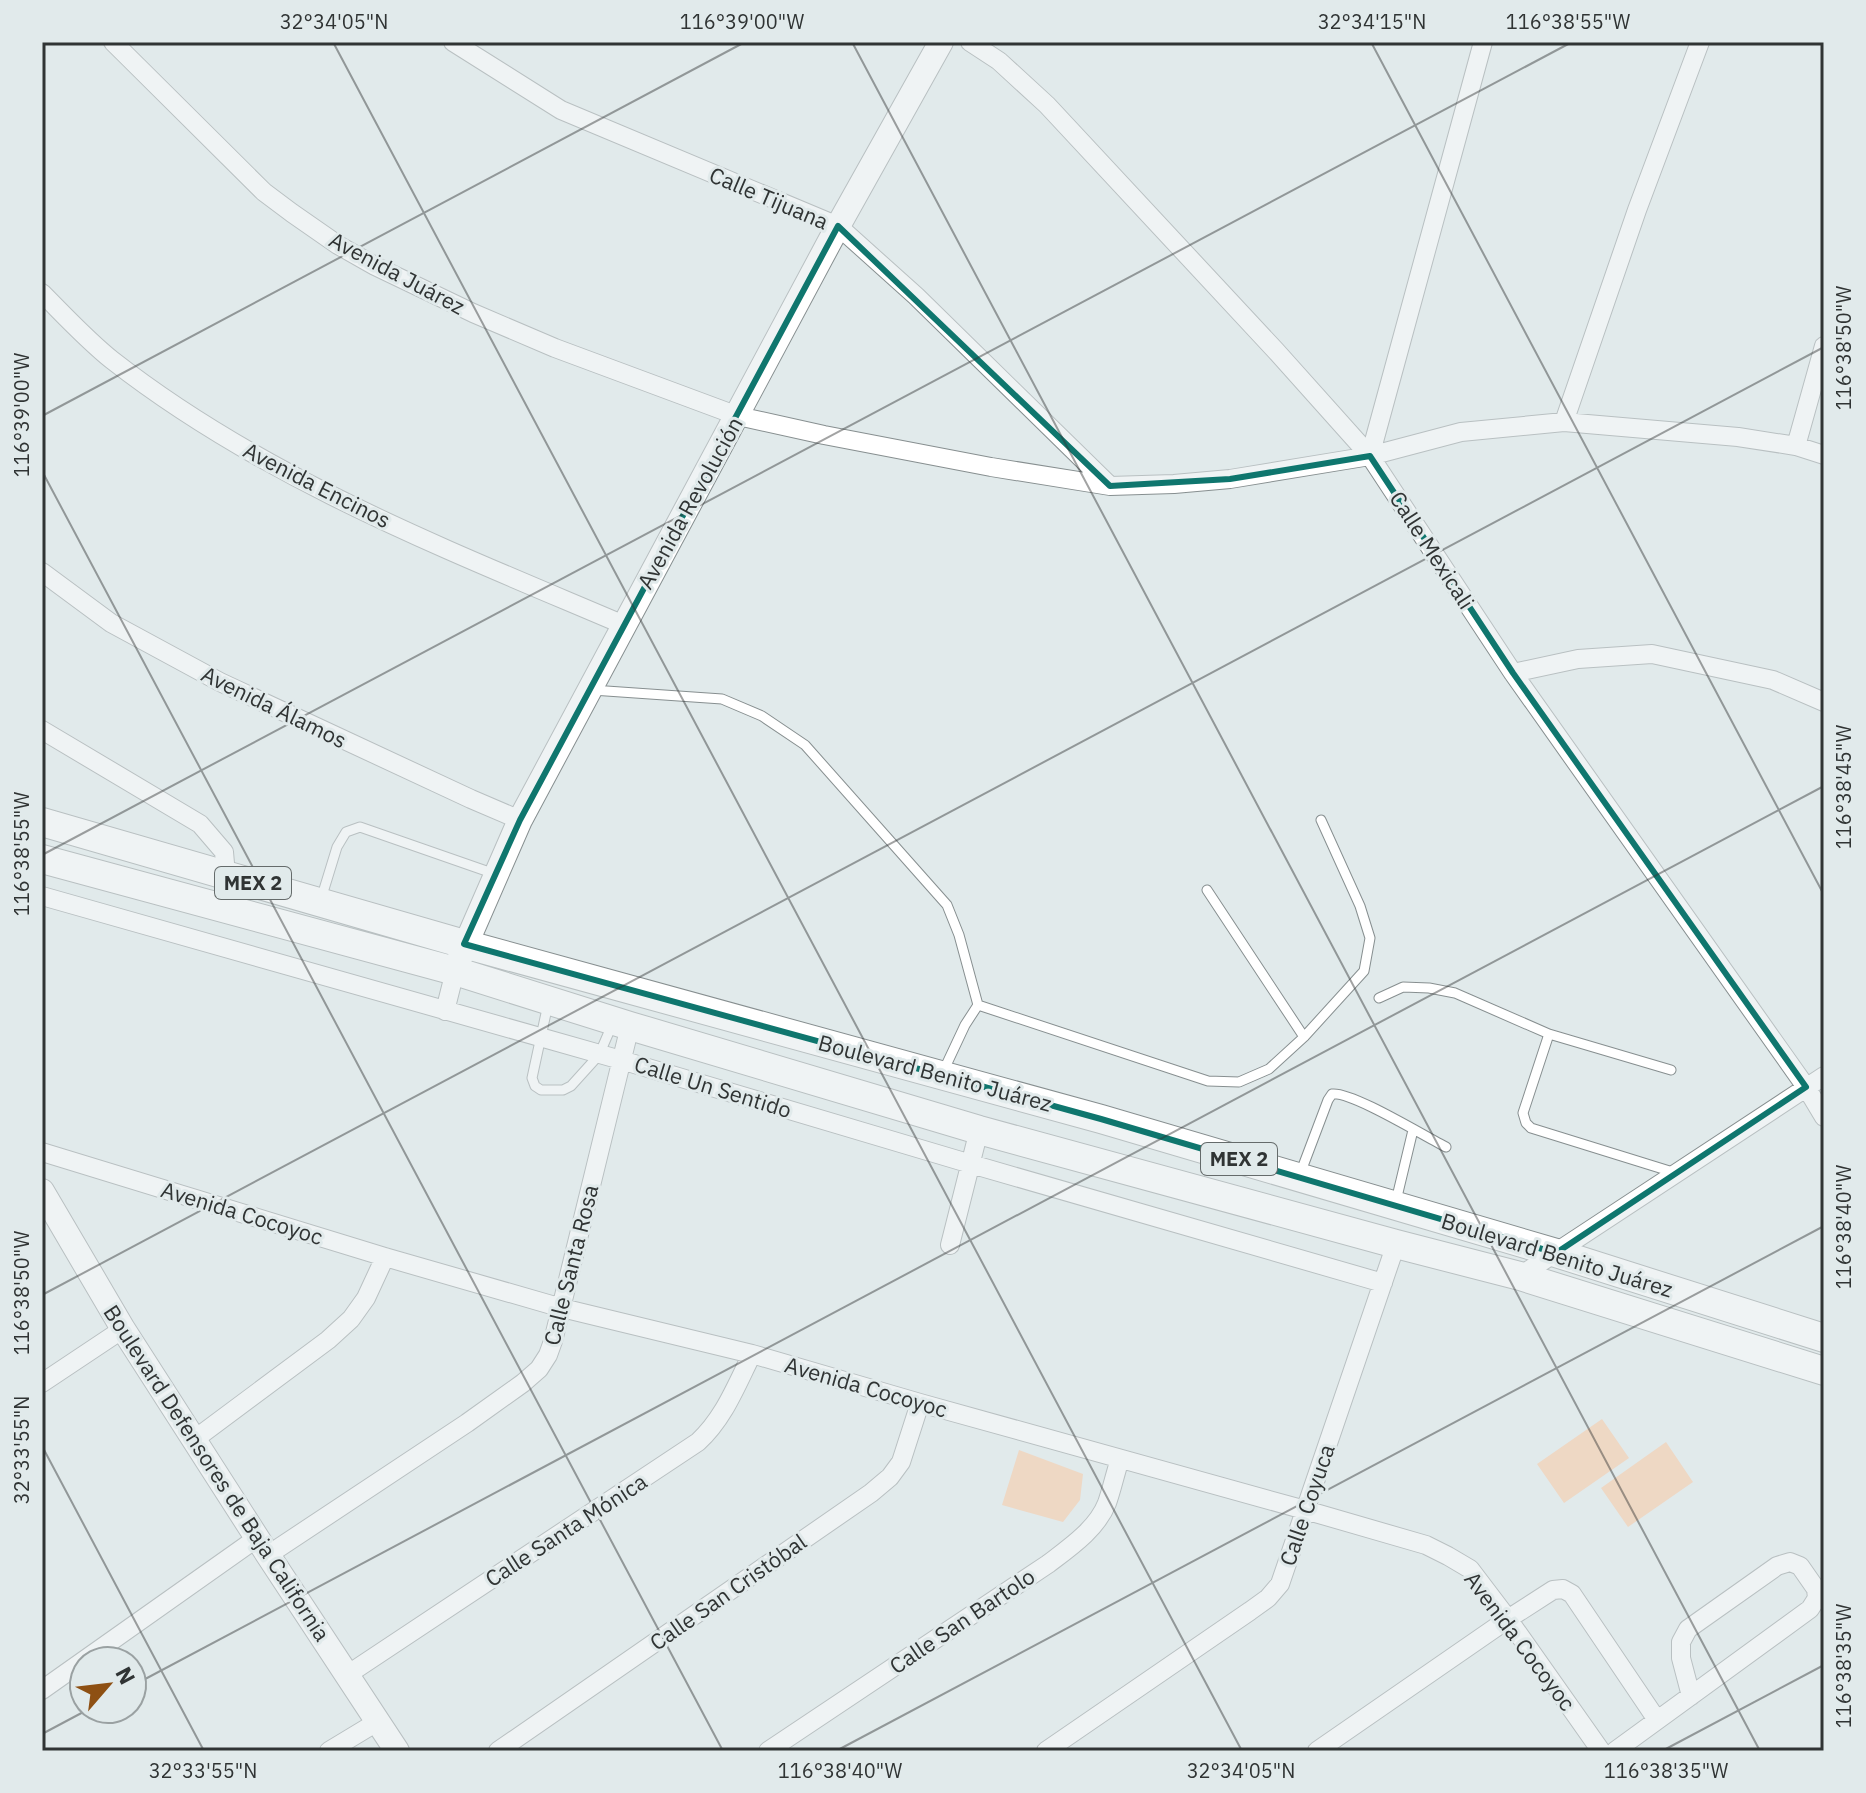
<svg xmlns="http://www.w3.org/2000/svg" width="1866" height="1793" font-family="'IBM Plex Sans',sans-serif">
  <rect width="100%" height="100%" fill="#e1eaeb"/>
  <path fill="#fcc396" d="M1602 1419 1629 1458 1564 1503 1537 1464Z
    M1666 1442 1693 1482 1628 1527 1601 1488Z
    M1019 1450 1083 1474 1080 1500 1063 1522 1002 1505Z"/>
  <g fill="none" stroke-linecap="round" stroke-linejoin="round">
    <g stroke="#878f90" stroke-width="11">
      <path id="lane" d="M592 690 722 699 762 716 805 745 947 905 959 935 978 1005 965 1025 942 1074
        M1207 890 1304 1037
        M321 899 337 847 346 832 360 827 495 874
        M1379 998 1403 987 1429 988 1455 993 1549 1034 1671 1070
        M548 1004 532 1078 535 1086 541 1090H563L571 1086 599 1055 612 1025
        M978 1005 1208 1081 1239 1082 1269 1069 1304 1037 1364 971 1370 938 1360 906 1321 820
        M1549 1034 1523 1113 1526 1123 1531 1128 1676 1173
        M1300 1174 1328 1100 1332 1094C1351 1091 1424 1136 1446 1147
        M1396 1201 1413 1130"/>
    </g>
    <g stroke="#878f90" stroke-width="20">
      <path id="street" d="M113 42 264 192 292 213 338 245 375 266 473 313 555 348 738 416 824 435 991 467 1110 486 1174 484 1230 479 1370 456 1461 432 1564 422 1738 437 1796 446 1824 455
        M453 42 561 110 838 226 916 296 1110 486
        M970 42 999 61 1047 105 1276 351 1370 456 1513 673 1806 1087 1824 1117
        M42 293C65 316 87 340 112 360 264 479 448 550 624 625
        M1564 422 1637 210 1700 42
        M1796 446 1824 346
        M1370 456 1483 42
        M42 572 111 623 220 682 471 799 520 820
        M1513 673 1578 659 1652 654 1773 680 1824 702
        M42 730 200 824 224 852 226 875
        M42 896 621 1060 971 1164 1383 1283
        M445 1011 455 971
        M42 1152 385 1257 562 1308 752 1354 920 1403 1305 1510 1426 1545 1448 1556 1470 1569 1508 1619 1601 1751
        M950 1245 979 1130
        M1520 1276 1824 1076
        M42 1383 123 1329
        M195 1439 328 1340 351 1319 366 1298 385 1257
        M268 1555 467 1423 523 1383 539 1369 548 1355 553 1341 630 1026
        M347 1675 698 1442C724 1418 736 1386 752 1354
        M42 1690 257 1538
        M329 1751 377 1722
        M498 1751 871 1493 890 1477 901 1462 920 1403
        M768 1751 1048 1564C1069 1548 1097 1529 1107 1503 1112 1489 1115 1474 1120 1459
        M1046 1751 1250 1611 1268 1598 1280 1584 1396 1244
        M1317 1751 1508 1619 1553 1590 1563 1589 1572 1594 1657 1720
        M1615 1751 1810 1609 1817 1598 1816 1589 1800 1566 1790 1562 1777 1566 1688 1629 1681 1642V1658L1691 1696"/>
    </g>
    <g stroke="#878f90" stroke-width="26">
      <path id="secondary" d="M459 960 520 820 838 226 941 42
        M42 1191 123 1329 268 1555 397 1751"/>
    </g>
    <g stroke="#878f90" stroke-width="30">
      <path id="primary" d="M42 822 464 944 1101 1119 1556 1253 1824 1338
        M42 859 455 971 630 1026 979 1130 1396 1244 1520 1276 1824 1371"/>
    </g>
    <use href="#lane" stroke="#fff" stroke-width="9"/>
    <use href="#street" stroke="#fff" stroke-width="18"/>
    <use href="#secondary" stroke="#fff" stroke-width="24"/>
    <use href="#primary" stroke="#fff" stroke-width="28"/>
  </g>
  <path d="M0 0H1866V1793H0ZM838 226 1110 486 1230 479 1370 456 1513 673 1806 1087 1556 1253 1101 1119 464 944 520 820Z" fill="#e1eaeb" fill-opacity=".55" fill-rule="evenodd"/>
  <path fill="none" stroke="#0f766e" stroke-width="6" stroke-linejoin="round" d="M838 226 1110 486 1230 479 1370 456 1513 673 1806 1087 1556 1253 1101 1119 464 944 520 820Z"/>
  <path fill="none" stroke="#303434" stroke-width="2" stroke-opacity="0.45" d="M333 42 1242 1751M852 42 1760 1751M1371 42 1824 895M42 416 745 42M42 471 723 1751M42 855 1572 42M42 1295 1824 347M42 1446 204 1751M132 1686 1824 786M42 1734 89 1709M836 1751 1824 1226M1662 1751 1824 1665"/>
  <g text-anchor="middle" stroke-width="6" stroke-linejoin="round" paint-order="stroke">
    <g fill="#e1eaeb" stroke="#656b6b" stroke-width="2">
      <rect x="215" y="867" width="76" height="32" rx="6"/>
      <rect x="1201" y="1143" width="76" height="32" rx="6"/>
    </g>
    <g font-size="20" font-weight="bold" fill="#303434">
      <text x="253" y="890">MEX 2</text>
      <text x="1239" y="1166">MEX 2</text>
    </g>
    <g font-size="22" fill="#303434" stroke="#e1eaeb">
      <text transform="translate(769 198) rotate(23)" y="8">Calle Tijuana</text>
      <text transform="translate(397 273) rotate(28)" y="8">Avenida Juárez</text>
      <text transform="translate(317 485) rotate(27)" y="8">Avenida Encinos</text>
      <text transform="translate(690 503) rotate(-61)" y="8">Avenida Revolución</text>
      <text transform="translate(1432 550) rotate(57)" y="8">Calle Mexicali</text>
      <text transform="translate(274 707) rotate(26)" y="8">Avenida Álamos</text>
      <text transform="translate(935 1073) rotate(15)" y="8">Boulevard Benito Juárez</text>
      <text transform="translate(713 1087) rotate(17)" y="8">Calle Un Sentido</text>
      <text transform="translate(242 1213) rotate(17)" y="8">Avenida Cocoyoc</text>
      <text transform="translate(1557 1255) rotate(17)" y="8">Boulevard Benito Juárez</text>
      <text transform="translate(571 1265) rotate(-76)" y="8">Calle Santa Rosa</text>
      <text transform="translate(866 1387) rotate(16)" y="8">Avenida Cocoyoc</text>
      <text transform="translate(217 1473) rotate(57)" y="8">Boulevard Defensores de Baja California</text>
      <text transform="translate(1307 1505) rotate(-71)" y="8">Calle Coyuca</text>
      <text transform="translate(566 1530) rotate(-33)" y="8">Calle Santa Mónica</text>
      <text transform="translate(728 1592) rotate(-35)" y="8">Calle San Cristóbal</text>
      <text transform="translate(962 1621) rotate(-34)" y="8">Calle San Bartolo</text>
      <text transform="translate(1520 1641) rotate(53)" y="8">Avenida Cocoyoc</text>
    </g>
  </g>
  <rect width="1866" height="1793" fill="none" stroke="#e1eaeb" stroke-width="88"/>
  <g transform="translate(108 1685) rotate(62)"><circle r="38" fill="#e1eaeb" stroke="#9aa1a2" stroke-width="2"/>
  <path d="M0-6L14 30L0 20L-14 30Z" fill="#8e5013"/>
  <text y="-12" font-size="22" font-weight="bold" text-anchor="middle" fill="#303434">N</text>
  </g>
  <rect x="44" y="44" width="1778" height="1705" fill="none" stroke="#303434" stroke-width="3"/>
  <g font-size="20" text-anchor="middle" fill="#303434">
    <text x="334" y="29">32°34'05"N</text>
    <text x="742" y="29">116°39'00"W</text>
    <text x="1372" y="29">32°34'15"N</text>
    <text x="1568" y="29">116°38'55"W</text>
    <text transform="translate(1844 348) rotate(-90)" y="7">116°38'50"W</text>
    <text transform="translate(22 415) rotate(-90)" y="7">116°39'00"W</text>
    <text transform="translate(1844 787) rotate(-90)" y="7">116°38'45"W</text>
    <text transform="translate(22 854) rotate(-90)" y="7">116°38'55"W</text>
    <text transform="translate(1844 1227) rotate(-90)" y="7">116°38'40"W</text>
    <text transform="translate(22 1293) rotate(-90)" y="7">116°38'50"W</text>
    <text transform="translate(22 1450) rotate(-90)" y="7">32°33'55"N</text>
    <text transform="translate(1844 1666) rotate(-90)" y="7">116°38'35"W</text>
    <text x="203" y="1778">32°33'55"N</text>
    <text x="840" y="1778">116°38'40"W</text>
    <text x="1241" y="1778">32°34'05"N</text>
    <text x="1666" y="1778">116°38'35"W</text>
  </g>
</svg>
